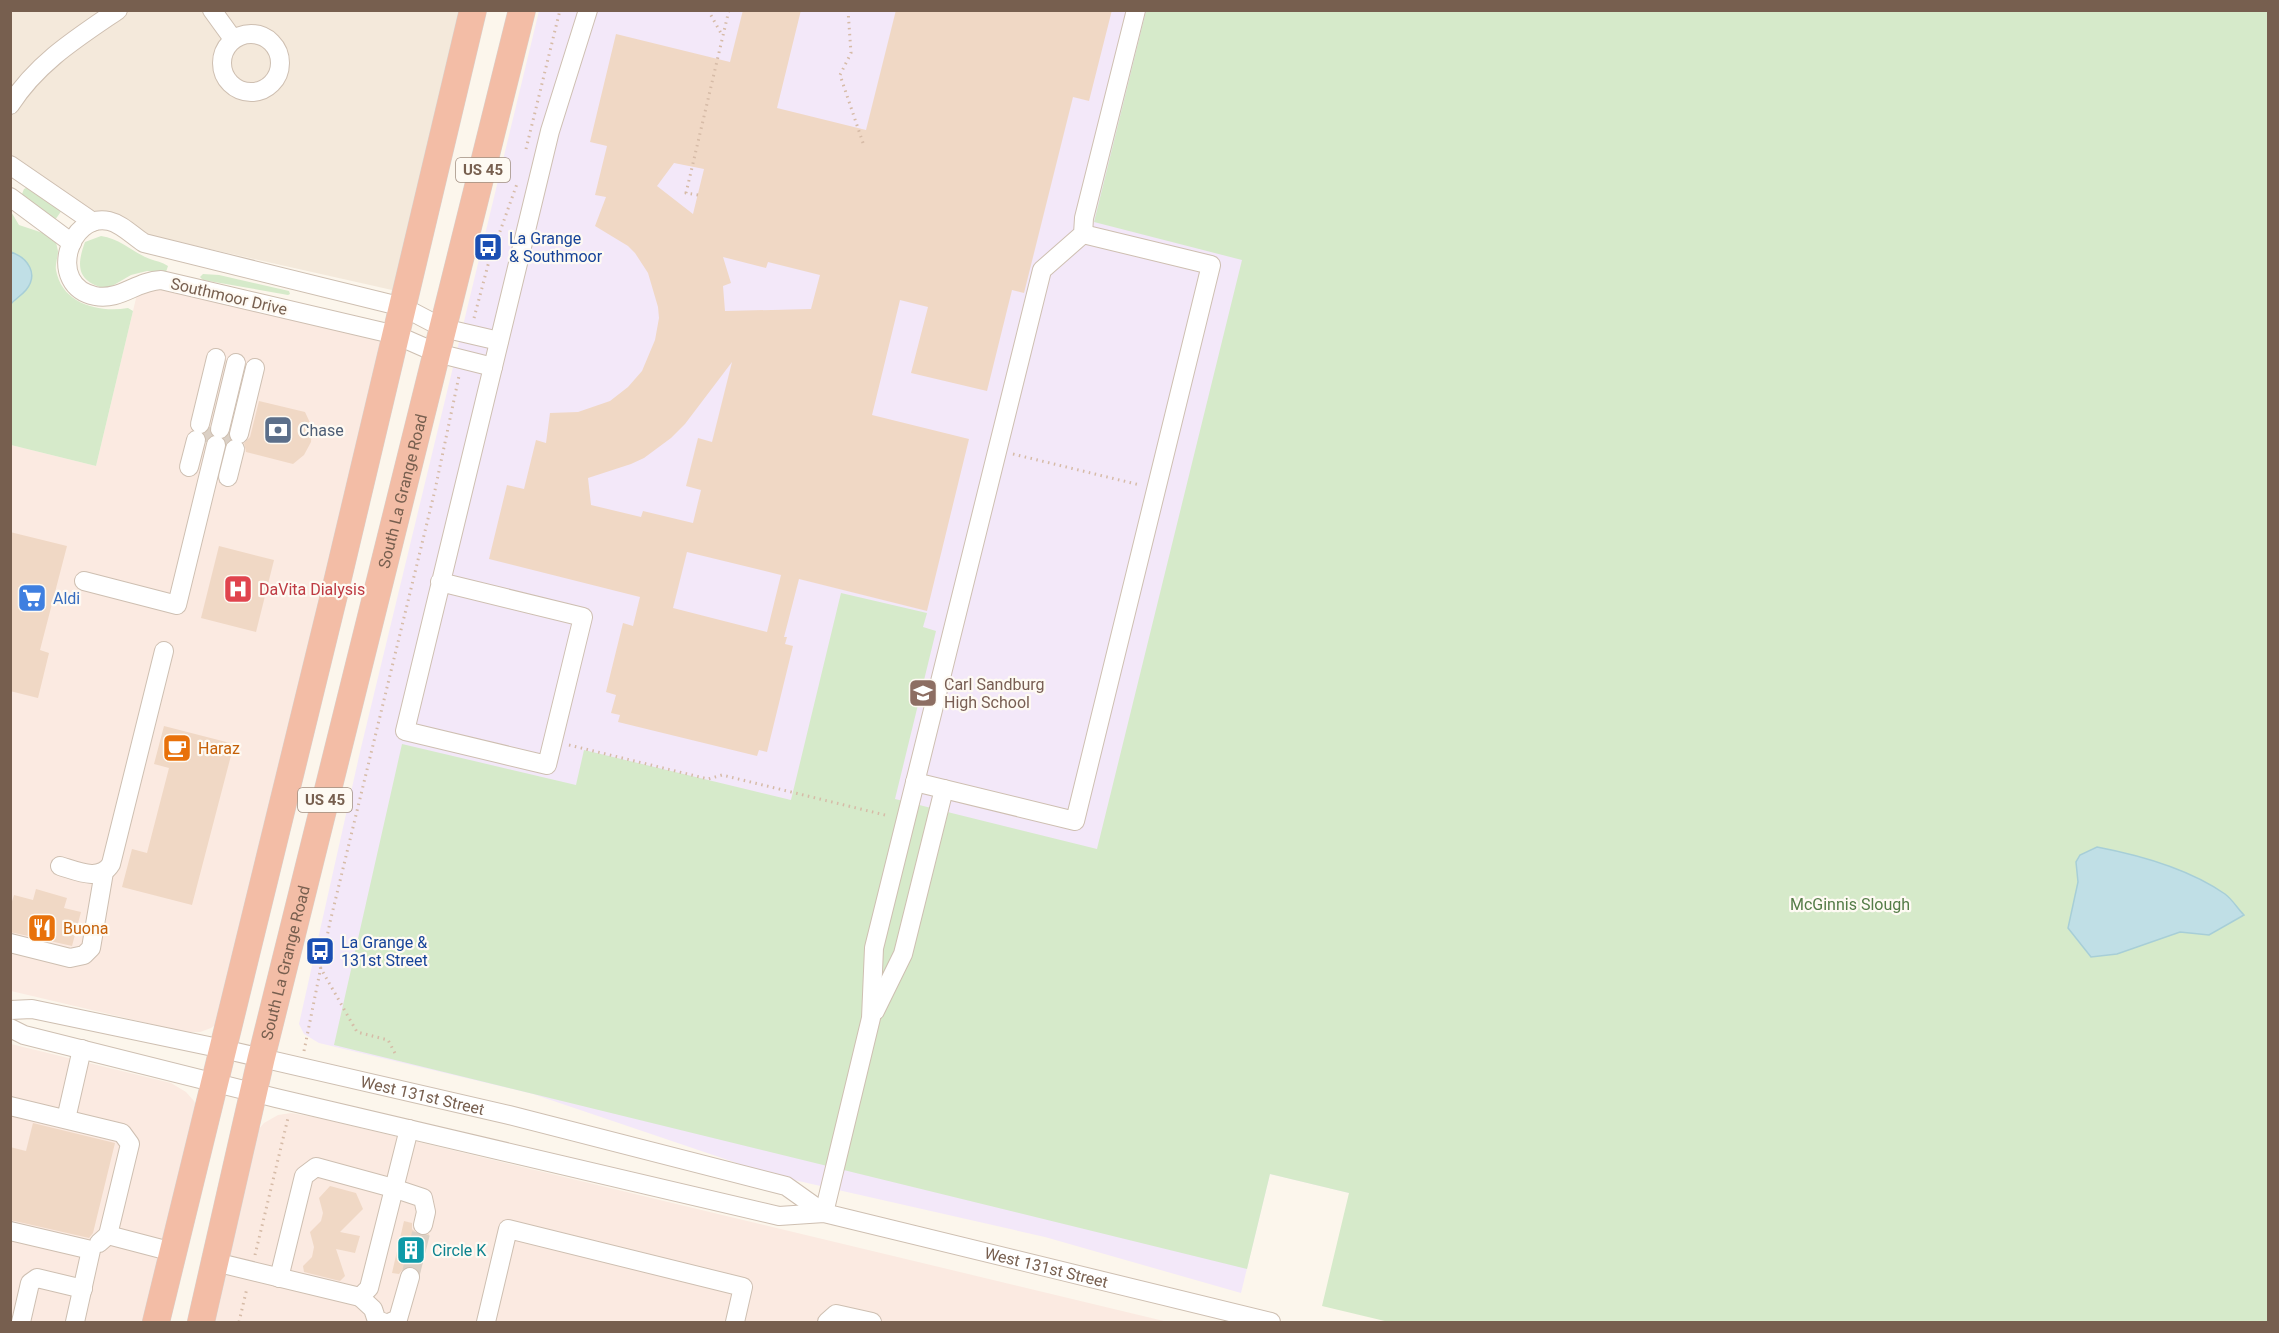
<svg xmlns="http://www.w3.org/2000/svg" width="2279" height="1333" font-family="Roboto,sans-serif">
  <rect width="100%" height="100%" fill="#fcf6ec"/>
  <path fill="#f4e9db" d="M10 11H469L401 292 152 236 141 231 115 213 88 210 11 159Z"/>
  <path fill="#fbeae1" d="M153 284 389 337 221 1021 211 1028 200 1032H185L11 991V445L96 466 138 290Z
    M11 1044 171 1083 186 1092 194 1101 200 1116 152 1322H11Z
    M291 1113 319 1118 1168 1322H209L253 1136 264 1123 278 1115Z"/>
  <path fill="#f3e8f9" d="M539 11H1507L1349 1193 1270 1174 1241 1293 1045 1237 772 1175 533 1094 319 1043 304 1034 299 1024 360 752Z"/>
  <path fill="#d6eaca" d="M1146 11H2268V1322H1389L1322 1306 1349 1193 1270 1174 1247 1269 334 1045 402 744 576 785 584 750 791 800 841 593 927 613 923 627 936 631 895 799 1097 849 1242 260 1094 222Z
    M28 187 62 210 55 220 22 194 24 189Z
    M10 210 19 225 55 237C56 242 57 247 58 251 58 257 55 264 56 270 62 304 99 313 128 308L133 311 96 466 11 445V304L25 291 17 254 11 252Z
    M101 236C121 239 132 252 150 259 156 261 162 262 168 266L166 272 147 271 131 275 107 289C79 282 75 269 85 242Z
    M203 274 219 275 289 291 290 294 288 295 203 280 200 277Z"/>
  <path fill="#c0dfe6" stroke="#a7ced7" stroke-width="1.5" d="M11 252C28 258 39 274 26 290 21 296 15 299 11 304Z
    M2097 847C2139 855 2189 869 2225 894 2232 899 2238 909 2244 915L2209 935 2180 932 2117 954 2091 957 2068 928 2078 882 2076 862 2080 855Z"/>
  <path fill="#f0d8c5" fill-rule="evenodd" d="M743 10H801L777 108 866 130 896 10H1112L1089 101 1073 97 1024 293 1012 290 987 391 911 373 928 307 900 300 872 415 969 439 927 611 799 579 784 637H787L785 644 793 646 767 752 759 750 757 756 618 722 620 715 611 713 616 695 606 692 623 623 633 626 640 597 489 559 507 485 524 489 536 440 546 443 550 413 578 412 610 401 628 387 642 371 655 340 659 318 658 307 648 273 635 253 628 246 595 226 606 197 595 195 607 146 590 142 616 34 730 62ZM674 163 704 169 693 214 657 186ZM723 257 766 268 768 262 820 275 811 309 725 311 723 286 731 283ZM732 362 712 442 698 438 686 486 701 490 693 523 643 511 641 517 591 505 588 478 631 464 644 458 671 438 685 424ZM687 552 781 575 767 632 673 608Z
    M259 401 305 412 312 427 311 442 304 455 293 464 246 452 244 443 250 437Z
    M10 532 67 546 40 650 49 653 38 698 10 691Z
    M219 546 274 560 256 632 201 618Z
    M164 726 234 744 192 905 122 887 132 849 147 853 169 768 154 764Z
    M36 889 67 898 64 908 81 912 72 946 10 932V908L14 895 33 900Z
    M33 1123 115 1143 93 1233 89 1238 10 1220V1147L26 1151Z
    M330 1186 356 1193 363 1209 340 1232 360 1236 355 1253 336 1249 345 1276 340 1281 304 1272 303 1266 312 1257 314 1247 310 1232 321 1221 323 1213 319 1198Z
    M404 1221 412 1223V1229L420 1236 429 1234 420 1273 414 1266H408L403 1269 399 1274 392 1273Z"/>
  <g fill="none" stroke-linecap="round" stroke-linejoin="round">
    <path stroke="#dbd0c5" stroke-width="18" stroke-dasharray="18 9" stroke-linecap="butt" d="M206 442 209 427
      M226 447 229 431
      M410 1277 423 1225"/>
    <g stroke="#cebfb1" stroke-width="20">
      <g id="minor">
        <path d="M212 10 233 39"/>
        <circle cx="251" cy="63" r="29"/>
        <path d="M10 105C38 62 77 38 118 10"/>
        <path d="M10 165 93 222"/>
        <path d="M10 197 72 243"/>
        <path d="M493 367 437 353 396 335 161 280C136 281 120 301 95 296 46 286 69 212 109 221 122 224 133 236 144 243L403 307 443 328 499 341"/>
        <path d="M200 424 216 358"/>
        <path d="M220 429 236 363"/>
        <path d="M239 434 255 368"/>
        <path d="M189 467 196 440"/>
        <path d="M228 477 235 449"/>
        <path d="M84 581 177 605 216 445"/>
        <path d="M440 582 583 617 547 765 405 731 550 131 588 10"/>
        <path d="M915 782 1075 821 1211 265 1083 234"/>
        <path d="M60 866C77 871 100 882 111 864L164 651"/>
        <path d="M10 943 70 958 84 955 91 948 104 872"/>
        <path id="s1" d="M10 1010 32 1009 223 1049 509 1115 786 1186 824 1213"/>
        <path d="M875 1011 903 954 944 789"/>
        <path id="s2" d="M10 1028 24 1035 276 1098 779 1216 824 1213 1271 1322"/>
        <path d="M10 1106 122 1133 130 1144 108 1235"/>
        <path d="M66 1119 82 1049"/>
        <path d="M824 1213 871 1018 874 948 1042 270 1083 234 1084 218 1136 10"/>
        <path d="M10 1231 91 1250 75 1322"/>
        <path d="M99 1243 108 1235 173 1252"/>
        <path d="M215 1262 360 1297 369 1288 409 1129"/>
        <path d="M279 1278 304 1176 316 1167 393 1188 423 1198 426 1212 423 1225"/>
        <path d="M360 1297 373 1309 377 1321 383 1322"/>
        <path d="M21 1322 30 1283 37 1278 83 1289"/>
        <path d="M391 1322 398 1319 410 1277"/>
        <path d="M486 1322 508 1229 743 1287 735 1322"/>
        <path d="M827 1322 836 1314 872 1322"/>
      </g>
    </g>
    <g stroke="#d9d2ce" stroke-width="28">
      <g id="highway">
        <path d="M156 1322 334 595 473 10"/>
        <path id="s3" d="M201 1322 261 1059 522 10"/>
      </g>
    </g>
    <path stroke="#d6bba7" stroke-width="3" stroke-dasharray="1.5 4.5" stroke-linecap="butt" d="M708 10 722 35
      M848 10 851 53 840 75 863 143
      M627 12V10
      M526 149 560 10
      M698 195 686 193 729 10
      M474 318 488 265 518 181
      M1013 454 1140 485
      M569 745 708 779 722 775 889 816
      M320 967 357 1032 388 1040 396 1055
      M304 1051 330 922 435 490 459 376
      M255 1255 288 1118
      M239 1322 247 1288"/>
    <use href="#minor" stroke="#fff" stroke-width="18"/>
    <use href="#highway" stroke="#f3bda6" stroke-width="27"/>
  </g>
  <defs>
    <g id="bus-square" transform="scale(1.5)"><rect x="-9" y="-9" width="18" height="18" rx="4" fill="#1a4fb4" stroke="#fefaf3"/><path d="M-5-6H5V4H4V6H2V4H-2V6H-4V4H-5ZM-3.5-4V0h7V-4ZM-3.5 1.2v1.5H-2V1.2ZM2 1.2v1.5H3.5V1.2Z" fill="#fff"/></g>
    <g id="bank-square" transform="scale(1.5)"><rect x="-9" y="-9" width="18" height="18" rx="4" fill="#5c6f8a" stroke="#fefaf3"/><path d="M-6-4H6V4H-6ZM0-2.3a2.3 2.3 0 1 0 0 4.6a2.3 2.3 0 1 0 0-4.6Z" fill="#fff"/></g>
    <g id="hospital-square" transform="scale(1.5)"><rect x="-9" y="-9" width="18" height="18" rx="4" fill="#e0444e" stroke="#fefaf3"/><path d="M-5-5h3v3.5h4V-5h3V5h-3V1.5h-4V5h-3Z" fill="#fff"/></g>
    <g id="supermarket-square" transform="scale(1.5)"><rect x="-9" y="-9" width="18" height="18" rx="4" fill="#3f7fe0" stroke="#fefaf3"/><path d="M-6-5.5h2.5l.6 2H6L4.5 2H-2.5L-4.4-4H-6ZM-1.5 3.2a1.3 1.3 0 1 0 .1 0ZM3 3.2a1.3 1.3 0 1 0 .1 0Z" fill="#fff"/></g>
    <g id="school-square" transform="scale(1.5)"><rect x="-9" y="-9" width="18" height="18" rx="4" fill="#8d6e63" stroke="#fefaf3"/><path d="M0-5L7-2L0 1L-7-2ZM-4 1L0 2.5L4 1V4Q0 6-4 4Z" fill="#fff"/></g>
    <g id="cafe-square" transform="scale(1.5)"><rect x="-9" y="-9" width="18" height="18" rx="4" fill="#e8710a" stroke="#fefaf3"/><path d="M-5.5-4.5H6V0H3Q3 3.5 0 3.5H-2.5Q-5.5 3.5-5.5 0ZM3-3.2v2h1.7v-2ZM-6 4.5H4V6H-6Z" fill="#fff"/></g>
    <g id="restaurant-square" transform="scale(1.5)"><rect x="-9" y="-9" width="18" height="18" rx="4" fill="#e8710a" stroke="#fefaf3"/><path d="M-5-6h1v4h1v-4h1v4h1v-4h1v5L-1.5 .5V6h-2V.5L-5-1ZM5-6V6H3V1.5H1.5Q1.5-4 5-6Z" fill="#fff"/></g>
    <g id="building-square" transform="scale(1.5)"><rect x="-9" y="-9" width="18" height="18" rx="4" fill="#0f9aa8" stroke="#fefaf3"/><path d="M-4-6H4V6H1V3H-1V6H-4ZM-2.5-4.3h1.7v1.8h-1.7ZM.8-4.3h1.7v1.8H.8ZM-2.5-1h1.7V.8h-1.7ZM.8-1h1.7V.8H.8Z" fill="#fff"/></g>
  </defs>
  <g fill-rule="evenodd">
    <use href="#bus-square" x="488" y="247"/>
    <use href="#bank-square" x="278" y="430"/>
    <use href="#hospital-square" x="238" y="589"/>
    <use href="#supermarket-square" x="32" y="598"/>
    <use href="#school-square" x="923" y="693"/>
    <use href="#cafe-square" x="177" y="748"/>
    <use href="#restaurant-square" x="42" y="928"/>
    <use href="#bus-square" x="320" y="951"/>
    <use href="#building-square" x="411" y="1250"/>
  </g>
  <g text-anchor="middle" stroke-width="4.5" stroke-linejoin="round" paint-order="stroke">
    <g fill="#fefaf3" stroke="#a08e80" stroke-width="1.5">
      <rect x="456" y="158" width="54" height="24" rx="4.5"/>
      <rect x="298" y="788" width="54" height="24" rx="4.5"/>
    </g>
    <g font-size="15" font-weight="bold" fill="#775f4f">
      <text x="483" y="175">US 45</text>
      <text x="325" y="805">US 45</text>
    </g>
    <g font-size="16" fill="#164399" stroke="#fefaf3" text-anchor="start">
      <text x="509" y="244">La Grange<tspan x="509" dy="18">&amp; Southmoor</tspan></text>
      <text x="341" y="948">La Grange &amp;<tspan x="341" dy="18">131st Street</tspan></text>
    </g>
    <g font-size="16" fill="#775f4f" stroke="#fefaf3">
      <text transform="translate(229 296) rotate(13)" y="6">Southmoor Drive</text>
      <text dy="6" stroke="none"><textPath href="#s3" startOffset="855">South La Grange Road</textPath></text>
      <text dy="6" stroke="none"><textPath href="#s3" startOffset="369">South La Grange Road</textPath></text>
      <text dy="6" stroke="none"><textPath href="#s1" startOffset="422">West 131st Street</textPath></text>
      <text dy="6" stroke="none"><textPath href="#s2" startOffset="1066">West 131st Street</textPath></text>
    </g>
    <g font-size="16" fill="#4e5e75" stroke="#fefaf3" text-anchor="start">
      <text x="299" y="436">Chase</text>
    </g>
    <g font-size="16" fill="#be3a42" stroke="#fefaf3" text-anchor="start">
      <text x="259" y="595">DaVita Dialysis</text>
    </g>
    <g font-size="16" fill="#366cbe" stroke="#fefaf3" text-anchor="start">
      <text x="53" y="604">Aldi</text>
    </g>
    <g font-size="16" fill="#785e54" stroke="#fefaf3" text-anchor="start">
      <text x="944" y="690">Carl Sandburg<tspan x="944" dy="18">High School</tspan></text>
    </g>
    <g font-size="16" fill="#c56008" stroke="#fefaf3" text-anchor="start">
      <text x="198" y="754">Haraz</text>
      <text x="63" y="934">Buona</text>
    </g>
    <g font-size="16" fill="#547c47" stroke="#fefaf3">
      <text x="1850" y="910">McGinnis Slough</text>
    </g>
    <g font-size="16" fill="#0d838f" stroke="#fefaf3" text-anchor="start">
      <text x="432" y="1256">Circle K</text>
    </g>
  </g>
  <rect width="2279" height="1333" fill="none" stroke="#775f4f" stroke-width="24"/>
</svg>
